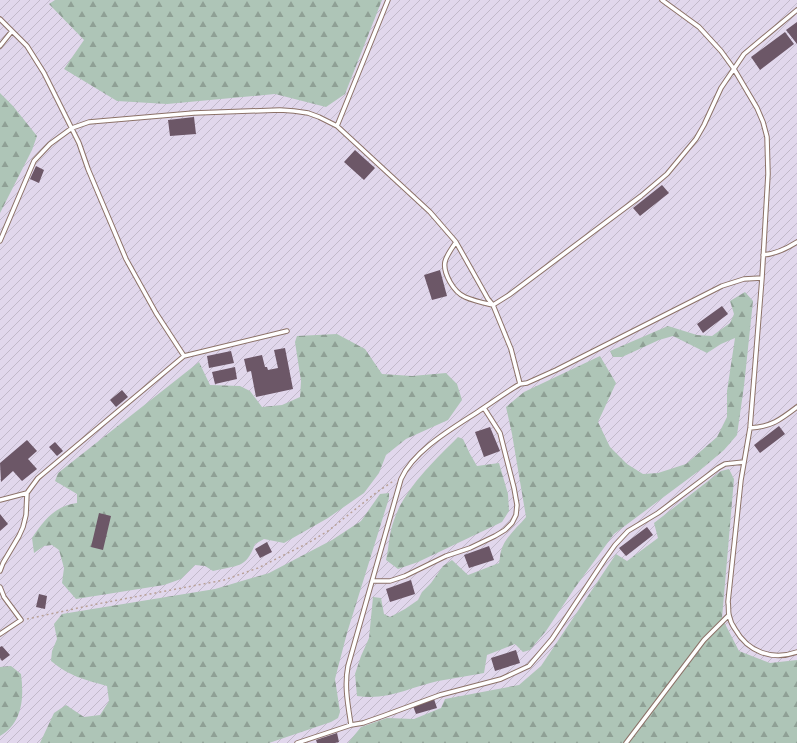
<svg xmlns="http://www.w3.org/2000/svg" width="797" height="743" font-family="'Public Sans',sans-serif">
  <defs>
    <pattern id="industrial-furrows" width="10" height="10" patternUnits="userSpaceOnUse"><rect width="10" height="10" fill="#e1d7ec"/><path d="M-1 1l2-2M0 10L10 0M9 11l2-2" fill="none" stroke="#c2b9ca"/></pattern>
    <pattern id="forest-firs" width="22" height="20" patternUnits="userSpaceOnUse"><rect width="22" height="20" fill="#aec5b7"/><path d="M5 1l3.5 6h-7zM16 11l3.5 6h-7z" fill="#8fa095"/></pattern>
  </defs>
  <rect width="100%" height="100%" fill="#fcded3"/>
  <path fill="url(#industrial-furrows)" d="M0 0H797V688L392 743H0Z"/>
  <path fill="url(#forest-firs)" d="M55 0H382L345 94 326 107 275 94 167 104 117 101 64 69 84 40 49 4Z
    M0 93 13 106 37 136 32 150 0 213Z
    M745 292 753 301 744 386 737 435 724 450 704 467 614 534 574 589 546 631 530 650 523 652 515 644 487 655 484 673C469 676 454 678 438 681 410 687 388 701 357 696L355 674 361 656 369 638 373 597 381 598 384 614 390 617 405 609 418 600 422 592 431 583 443 566 452 560 468 575 499 563C500 559 500 555 501 551 505 537 517 528 526 517L512 434 506 407 524 392 600 356 616 383 598 422 610 447 627 464 643 474 658 473 686 464 717 437 727 417V391L735 338 721 344 707 353 673 336 659 340 622 357H613L610 351 668 326 697 335 712 336 730 323 734 314 730 301Z
    M337 334 365 349 382 374 412 376 446 373 457 384 462 400 448 420 406 439 386 455 379 473 364 493 328 518 284 543 264 539 255 544C246 569 237 565 213 571L205 566 195 565 181 579 164 585 76 599 62 583 64 568 59 550 52 545 44 546 34 553 32 538C44 520 55 506 77 503V494L55 481 58 473 199 362 210 385 240 386 250 391 262 407 282 405 300 397 301 381 295 342 297 336Z
    M458 437 463 439 470 454 477 466 499 463 508 494 509 511 502 522 418 562 398 569 386 560C389 547 389 533 394 520 404 489 435 460 458 437Z
    M729 469 734 479 722 618 739 651 770 663 797 660V743H348L361 727 387 718 414 719 441 708 445 699 519 685 541 666 616 554 627 561 658 538 654 523 721 471Z
    M389 493V498L347 633 335 679 340 712 338 718 331 722 269 743H40L54 713 66 705 84 717 100 715 109 701 107 686C83 679 71 677 51 661L52 651 57 639 54 624 62 614 215 589 269 573 332 540 361 521 380 494Z
    M11 666 21 674C24 697 23 723 0 736V667Z"/>
  <path fill="#6c5767" d="M797 22V44L786 30Z
    M785 32 794 44 760 70 751 57Z
    M194 117 196 134 170 136 168 120Z
    M355 150 375 168 364 180 344 162Z
    M36 166 44 170 39 183 30 179Z
    M662 185 669 193 640 216 633 208Z
    M440 270 447 296 432 300 424 275Z
    M722 306 728 314 703 333 697 324Z
    M285 348 293 389 256 397 251 371 247 372 244 359 262 355 265 367H267L268 370 278 368 274 350Z
    M231 351 234 363 209 368 207 356Z
    M235 367 237 379 215 384 212 372Z
    M122 390 128 397 116 407 110 400Z
    M779 426 785 434 760 453 754 445Z
    M490 427 500 451 484 457 475 432Z
    M27 440 37 451 28 459 37 469 22 481 13 471 1 482 0 463Z
    M55 442 63 451 57 456 49 447Z
    M99 513 111 516 103 550 91 547Z
    M0 514 8 524 0 531Z
    M647 527 653 535 626 556 619 548Z
    M267 542 272 552 260 558 255 549Z
    M489 546 494 560 469 568 464 555Z
    M411 580 415 594 390 602 386 589Z
    M39 594 47 596 45 609 36 607Z
    M2 646 10 655 2 661 0 658V647Z
    M516 650 520 663 495 671 491 658Z
    M434 699 437 708 416 714 413 706Z
    M337 733 339 742 335 743H317L316 740Z"/>
  <g fill="none" stroke-linecap="round" stroke-linejoin="round">
    <g stroke="#8c7268" stroke-width="5.5">
      <path id="lane" d="M662 0 699 27 721 51 734 69 757 108 763 122 767 137 768 174 762 278 750 428 741 480 728 602C729 606 728 611 729 615 730 620 732 625 735 629 748 652 772 661 797 652
        M0 19 27 46 44 73 79 143 88 169 126 259 156 313 184 356
        M0 46 12 31
        M337 126 388 0
        M0 241 34 161 50 144 72 128 89 122 194 113 280 110 294 111 308 113 319 117 337 126 430 212 456 242 488 299 493 305 511 349 520 384
        M456 242C445 258 440 264 450 282 454 289 458 294 465 297 474 301 484 303 493 305L509 295 641 196 667 174 696 139 704 125 721 88 744 54 797 10
        M763 255C776 254 786 249 797 242
        M750 428C771 427 780 420 797 407
        M0 500 27 493
        M0 571 3 563 19 536 23 527 26 515 27 493 38 478 81 442 184 356 287 331
        M372 581H390L405 576 446 556 470 548 495 536 505 530 512 523 516 515 517 505 514 488 500 433 484 408
        M0 587 4 597 21 620 0 634
        M351 725C348 705 344 686 348 666L401 479C414 450 453 428 479 411 493 402 506 392 520 384L527 383 556 370 722 286 744 279 762 278
        M297 743 351 725 363 723 383 716 440 695 501 679 529 666 552 639 605 559 615 545 628 531 658 513 718 468 725 464 744 462
        M626 743 704 640 729 615"/>
    </g>
    <path stroke="#b9a198" stroke-width="1.5" stroke-dasharray="2 3" stroke-linecap="butt" d="M27 619 97 604 224 580 258 568 308 543 328 531 377 492 395 480"/>
    <use href="#lane" stroke="#fff" stroke-width="3.5"/>
  </g>
</svg>
